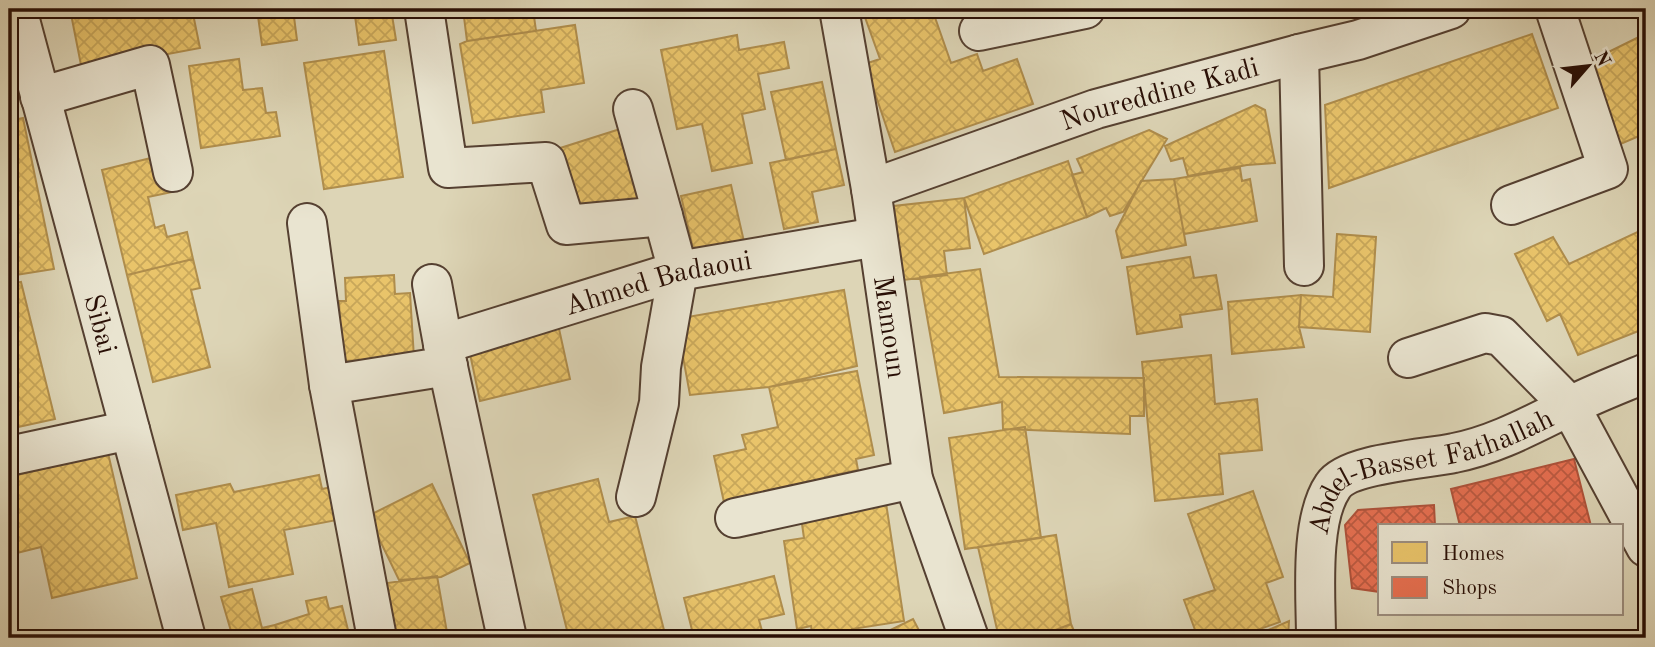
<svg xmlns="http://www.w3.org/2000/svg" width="1655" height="647" font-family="'Old Standard TT',serif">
  <defs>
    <pattern id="homes-cross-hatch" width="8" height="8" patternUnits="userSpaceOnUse" patternTransform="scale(1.75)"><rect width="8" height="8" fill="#e9c46a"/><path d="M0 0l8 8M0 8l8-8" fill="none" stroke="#c8a75a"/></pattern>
    <pattern id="shops-cross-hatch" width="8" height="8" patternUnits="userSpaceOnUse" patternTransform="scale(1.75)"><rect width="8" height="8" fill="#e76f51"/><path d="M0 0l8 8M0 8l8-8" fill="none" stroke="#bb5a41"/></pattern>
  </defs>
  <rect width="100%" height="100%" fill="#ddd5b6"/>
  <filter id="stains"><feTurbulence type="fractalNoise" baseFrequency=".00286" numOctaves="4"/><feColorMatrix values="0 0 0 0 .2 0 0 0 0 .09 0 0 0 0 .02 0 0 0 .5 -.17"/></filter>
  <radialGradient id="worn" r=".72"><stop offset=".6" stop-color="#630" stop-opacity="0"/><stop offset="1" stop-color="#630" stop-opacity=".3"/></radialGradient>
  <path fill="url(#homes-cross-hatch)" stroke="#af8d4c" stroke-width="2" d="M70 9H192L200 48 82 70Z
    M257 9H348L294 17 297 40 262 45Z
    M354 9H391L396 40 359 45Z
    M463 9H533L536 31 467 41Z
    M862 9H932L951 63 977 54 983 71 1017 59 1033 104 895 152 865 64 880 59Z
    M9 22 24 93 9 96Z
    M575 25 584 83 541 90 544 112 473 123 460 44 467 41Z
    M1532 34 1558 108 1329 188 1325 105Z
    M737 35 739 50 784 42 789 68 758 74 765 109 742 114 752 163 712 171 702 124 677 129 661 50Z
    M1639 37 1646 55V133L1616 146 1586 63Z
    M384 51 403 177 324 189 304 63Z
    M239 59 243 90 262 88 266 113 276 112 280 136 201 148 189 66Z
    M822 82 836 149 786 160 771 92Z
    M1255 105 1265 110 1275 163 1247 165 1188 176 1183 158 1171 161 1165 146Z
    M23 118 54 269 9 276V121Z
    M620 129 644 202 575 215 554 150Z
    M1149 130 1167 139 1123 212 1110 216 1106 208 1087 217 1072 175 1083 172 1077 159Z
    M836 149 844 185 812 192 818 222 784 229 770 163Z
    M163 155 172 192 148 197 155 228 164 225 167 237 187 232 193 259 127 275 102 170Z
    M1068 161 1087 217 984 254 964 198Z
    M1240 168 1242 181 1250 179 1257 221 1184 234 1174 179Z
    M1174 179 1186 245 1122 258 1116 231 1141 181Z
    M731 185 745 246 695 257 681 196Z
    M964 198 970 248 944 251 947 275 903 280 894 206Z
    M1646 228V328L1578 355 1560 314 1547 321 1515 254 1553 237 1569 264Z
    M1337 234 1376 237 1370 332 1299 327 1301 295 1333 297Z
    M1190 257 1194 278 1216 275 1222 309 1180 315 1182 327 1137 334 1127 267Z
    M193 259 200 288 191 290 210 367 153 382 127 275Z
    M980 269 999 377 1144 378V416H1130V434L1003 429 1002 402 944 413 920 277Z
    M394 275 395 294 410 293 414 358 342 361 339 301H346L345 278Z
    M21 282 55 419 9 429V284Z
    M844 290 857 366 769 387 690 395 676 319Z
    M1301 295 1299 327 1304 347 1232 354 1228 302Z
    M556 315 570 379 480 401 469 349Z
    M1211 355 1215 404 1257 399 1262 450 1219 454 1223 494 1155 501 1142 362Z
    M857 371 874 455 856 459 858 470 825 477 826 485 725 507 714 456 746 449 742 435 778 427 769 387Z
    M1025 427 1041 538 965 549 949 438Z
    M108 453 137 578 52 598 41 547 9 555V477Z
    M319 475 322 489 346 484 337 520 284 530 293 574 229 587 216 523 183 530 176 495 230 484 234 492Z
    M598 479 609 522 635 516 666 638H569L533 495Z
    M432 484 470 563 441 577 399 580 368 516Z
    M1253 491 1283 577 1266 583 1280 622 1234 638H1198L1184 600 1215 590 1188 514Z
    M886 503 904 621 852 629 853 637 852 638H813L811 626 797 629 784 541 804 538 801 517Z
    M1056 535 1071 624 1035 638H999L978 547Z
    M437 576 448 638H388L380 584Z
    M774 576 784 614 759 620 764 638H694L684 598Z
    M252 589 262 628 275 625 279 638H233L221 597Z
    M326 597 329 609 342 606 350 638H279L275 625 309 614 306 601Z
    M913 619 923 638H874Z
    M1289 621 1288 638H1250Z
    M1071 624 1077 638H1035Z"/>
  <path fill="url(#shops-cross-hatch)" stroke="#ae523a" stroke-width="2" d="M1574 459 1591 526H1460L1451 489Z
    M1434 505 1435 526H1380V592L1352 588 1345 525 1358 510Z"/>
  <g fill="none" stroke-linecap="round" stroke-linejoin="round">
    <g stroke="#554031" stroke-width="42">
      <g id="minor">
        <path id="s1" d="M17 9 186 638"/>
        <path d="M424 9 448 168 546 162 566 225 663 216 678 271 661 367 659 403 636 497"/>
        <path id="s2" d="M839 9 871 189 913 479 969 638"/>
        <path d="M979 31 1085 9"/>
        <path d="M1299 54 1304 266"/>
        <path d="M40 97 150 65 173 172"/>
        <path d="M633 109 663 216"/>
        <path id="s3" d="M871 189 1096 109 1299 54 1358 40 1451 9"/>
        <path d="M1511 205 1608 169 1555 9"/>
        <path d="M307 223 329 385 377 638"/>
        <path d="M432 284 443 344 507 638"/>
        <path id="s4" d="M443 344 678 271 877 237"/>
        <path d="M1408 358 1485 333 1501 336 1570 406 1646 547"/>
        <path d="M329 385 448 366"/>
        <path d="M9 456 130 430"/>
        <path d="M735 518 913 479"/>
        <path id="s5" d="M1316 638C1316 597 1309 521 1333 486 1348 463 1427 459 1454 453 1495 445 1531 425 1568 407 1593 394 1620 384 1646 373"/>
      </g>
    </g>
    <use href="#minor" stroke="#e9e4d0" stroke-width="38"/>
  </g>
  <g text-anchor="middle" stroke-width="7" stroke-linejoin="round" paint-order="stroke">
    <g font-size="28" fill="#280e05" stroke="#e9e4d0">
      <text dy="10" stroke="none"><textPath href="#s3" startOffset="304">Noureddine Kadi</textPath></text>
      <text dy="10" stroke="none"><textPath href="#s4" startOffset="224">Ahmed Badaoui</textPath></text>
      <text dy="10" stroke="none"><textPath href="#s1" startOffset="326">Sibai</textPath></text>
      <text dy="10" stroke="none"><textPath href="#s2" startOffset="322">Mamoun</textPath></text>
      <text dy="10" stroke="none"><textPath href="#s5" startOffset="245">Abdel-Basset Fathallah</textPath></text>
    </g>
  </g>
  <rect width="1655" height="647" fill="none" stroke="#ddd5b6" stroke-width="35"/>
  <rect x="10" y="10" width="1634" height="626" fill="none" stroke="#280e05" stroke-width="3.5"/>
  <rect x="18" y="18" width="1620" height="612" fill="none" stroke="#280e05" stroke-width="2"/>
  <rect x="1378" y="524" width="245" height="91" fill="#e9e4d0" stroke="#9c8e7f" stroke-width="2"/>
  <rect x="1392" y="542" width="35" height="21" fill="#e9c46a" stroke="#9c8e7f" stroke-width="2"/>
  <text x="1442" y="560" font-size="21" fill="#280e05">Homes</text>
  <rect x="1392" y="577" width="35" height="21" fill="#e76f51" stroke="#9c8e7f" stroke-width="2"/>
  <text x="1442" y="594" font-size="21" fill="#280e05">Shops</text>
  <g transform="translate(1588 66) rotate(62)" stroke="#e9e4d0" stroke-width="5" paint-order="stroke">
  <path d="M0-5L12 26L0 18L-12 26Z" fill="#280e05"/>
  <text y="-10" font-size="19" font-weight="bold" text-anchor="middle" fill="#280e05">N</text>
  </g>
  <rect width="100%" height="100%" filter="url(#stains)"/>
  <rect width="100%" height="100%" fill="url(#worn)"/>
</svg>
